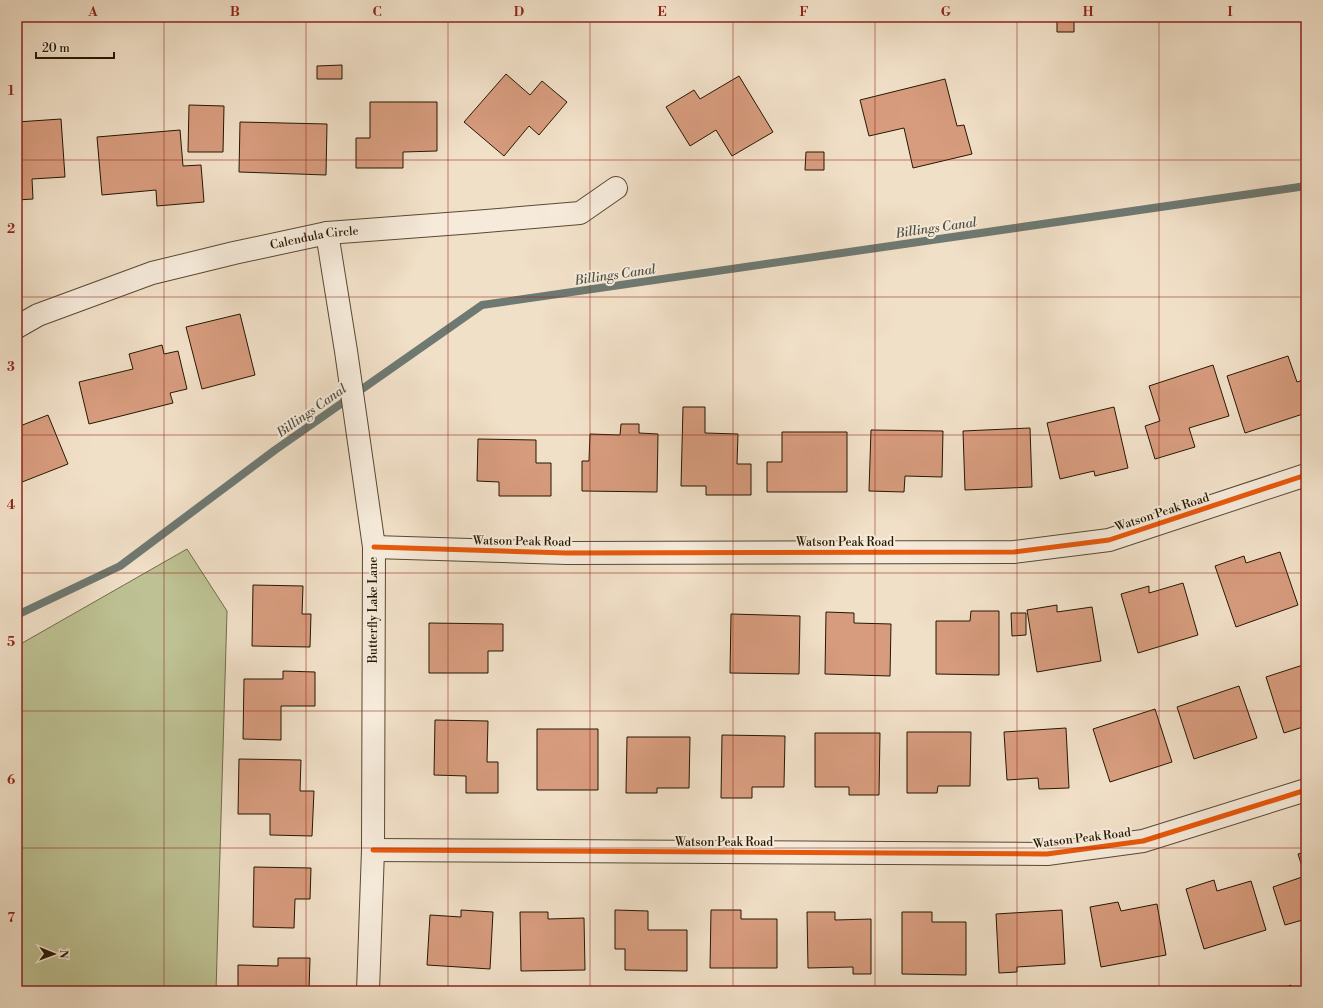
<svg xmlns="http://www.w3.org/2000/svg" width="1323" height="1008" font-family="'Libre Bodoni',serif">
  <rect width="100%" height="100%" fill="#f1e0c8"/>
  <filter id="stains"><feTurbulence type="fractalNoise" baseFrequency=".005" numOctaves="4"/><feColorMatrix values="0 0 0 0 .2 0 0 0 0 .09 0 0 0 0 .02 0 0 0 .5 -.17"/></filter>
  <radialGradient id="worn" r=".72"><stop offset=".6" stop-color="#630" stop-opacity="0"/><stop offset="1" stop-color="#630" stop-opacity=".3"/></radialGradient>
  <path fill="#bdc193" stroke="#726c4a" d="M187 549 227 611 216 991H17V646Z"/>
  <g fill="none" stroke-linecap="round" stroke-linejoin="round">
    <path stroke="#6e7972" stroke-width="8" d="M17 615 120 566 275 450 482 305 1306 186"/>
  </g>
  <path fill="#d79c7e" stroke="#261701" d="M1057 17H1119V20L1074 19V32H1057Z
    M342 65V79H317V66Z
    M506 74 530 95 542 81 567 102 539 135 529 126 504 156 464 122Z
    M739 76 773 132 732 156 716 130 690 146 666 107 694 90 700 99Z
    M945 79 957 126 964 125 972 154 913 168 904 128 869 136 860 100Z
    M370 102H437V151L403 152V168H356V138H370Z
    M189 105 224 106 223 152H188Z
    M61 119 65 177 32 179 33 199 17 200V122Z
    M240 122 327 124 326 175 239 172Z
    M180 130 183 166 201 165 204 202 157 206 156 190 102 195 97 137Z
    M806 152H824V170H805Z
    M240 314 255 375 202 389 186 327Z
    M162 345 164 354 178 351 187 389 170 393 173 403 89 424 79 382 133 369 129 354Z
    M1288 356 1297 382 1306 379V413L1245 433 1227 376Z
    M1213 365 1229 416 1189 428 1195 447 1155 459 1145 426 1160 421 1149 386Z
    M683 407H705V433L738 434 737 464H751V495H706V486H681Z
    M1114 407 1128 468 1095 476 1094 471 1060 479 1047 423Z
    M48 415 68 464 17 484V418L20 426Z
    M621 424H639V433L658 434 657 492 582 491V461H589L590 434 620 435Z
    M1030 428 1032 487 965 490 963 431Z
    M871 430 943 431 942 477 905 476 904 492 869 491Z
    M782 432H847V492H767V462H782Z
    M478 439 536 440V463H551V496H499V482L477 481Z
    M1280 552 1298 605 1236 627 1215 566 1244 556 1246 563Z
    M1183 583 1198 635 1138 653 1121 594 1149 586V593Z
    M253 585 303 586 302 614H311L310 647 252 646Z
    M1057 605V612L1092 607 1101 661 1037 672 1027 610Z
    M971 611H999V675L936 674V621H970Z
    M826 612 854 613V623L891 624 890 676 825 674Z
    M1011 613H1026V635L1012 636Z
    M731 614 800 616 799 674 730 673Z
    M429 623 503 624V651H488V673H429Z
    M1306 664V726L1284 733 1266 677Z
    M283 671 315 672V706H281V740L243 739 244 679H283Z
    M1239 686 1257 738 1194 759 1177 707Z
    M1155 709 1172 762 1110 782 1093 729Z
    M435 720 488 721 487 762H498V793H466V776L434 775Z
    M1066 728 1069 788 1039 789 1038 778 1007 780 1004 732Z
    M537 729H598V790H537Z
    M907 732H971L970 786H938L937 793H907Z
    M815 733H880L879 795H849V787H815Z
    M722 735 785 736 784 787H752V798H721Z
    M627 737H690L689 788H657V793H626Z
    M239 759 301 760 300 791H314L312 836 270 835V814H238Z
    M1306 852V919L1285 925 1273 887 1305 876 1298 854Z
    M254 867 311 868 310 899H295L294 928 253 927Z
    M1214 880 1217 891 1251 881 1266 930 1204 949 1186 889Z
    M1118 902 1121 911 1157 904 1166 955 1101 967 1090 907Z
    M461 910 493 912 490 969 427 965 430 915 461 917Z
    M615 910 648 911V930H687V971L625 970V949H615Z
    M711 910H741V919H777V968H710Z
    M1062 910 1065 964 1017 967V972L999 973 996 914Z
    M520 912H548V919L584 918 585 970 521 971Z
    M807 912H835V920L871 919V974H853V967L808 968Z
    M902 912H932V922H966V975L902 974Z
    M278 958H310L309 990H277V991H238V965L278 966Z
    M1291 985 1293 991H1273Z"/>
  <g fill="none" stroke-linecap="round" stroke-linejoin="round">
    <g stroke="#594933" stroke-width="24">
      <g id="street">
        <path d="M327 233 346 351 374 547 373 850 368 991"/>
        <path id="s1" d="M17 327 38 315 152 273 234 253 327 233 474 222 580 213 616 188"/>
        <path d="M374 547 567 553 1014 552 1109 540 1306 475"/>
        <path d="M373 850 1047 854 1143 841 1306 790"/>
      </g>
    </g>
    <use href="#street" stroke="#f6ebdb" stroke-width="22"/>
    <g stroke="#f6ebdb" stroke-width="8">
      <path id="cycleway" d="M374 547 567 553 1014 552 1109 540 1306 475
        M373 850 1047 854 1143 841 1306 790"/>
    </g>
    <use href="#cycleway" stroke="#e8590c" stroke-width="5"/>
  </g>
  <path fill="none" stroke="#8f2418" stroke-width="1" stroke-opacity="0.55" d="M164 17V991M306 17V991M448 17V991M590 17V991M733 17V991M875 17V991M1017 17V991M1159 17V991M17 160H1306M17 297H1306M17 435H1306M17 573H1306M17 711H1306M17 848H1306"/>
  <g text-anchor="middle" stroke-width="4" stroke-linejoin="round" paint-order="stroke">
    <g font-size="12" fill="#261701" stroke="#f6ebdb">
      <text dy="4" stroke="none"><textPath href="#s1" startOffset="312">Calendula Circle</textPath></text>
      <text transform="translate(1162 512) rotate(-18)" y="4">Watson Peak Road</text>
      <text transform="translate(522 541) rotate(1)" y="4">Watson Peak Road</text>
      <text x="845" y="546">Watson Peak Road</text>
      <text transform="translate(373 610) rotate(-90)" y="4">Butterfly Lake Lane</text>
      <text transform="translate(1082 838) rotate(-7)" y="4">Watson Peak Road</text>
      <text x="724" y="846">Watson Peak Road</text>
    </g>
    <g font-size="13" font-style="italic" fill="#505043" stroke="#f6ebdb">
      <text transform="translate(936 227) rotate(-8)" y="5">Billings Canal</text>
      <text transform="translate(615 274) rotate(-8)" y="5">Billings Canal</text>
      <text transform="translate(311 410) rotate(-35)" y="5">Billings Canal</text>
    </g>
  </g>
  <rect width="1323" height="1008" fill="none" stroke="#f1e0c8" stroke-width="44"/>
  <g transform="translate(54 954) rotate(91)" stroke="#f6ebdb" stroke-width="3" paint-order="stroke">
  <path d="M0-3L7 15L0 10L-7 15Z" fill="#261701"/>
  <text y="-6" font-size="11" font-weight="bold" text-anchor="middle" fill="#261701">N</text>
  </g>
  <path d="M36 52v6h78v-6" fill="none" stroke="#261701" stroke-width="2"/>
  <text x="42" y="52" font-size="12" fill="#261701" stroke="#f6ebdb" stroke-width="3" paint-order="stroke">20 m</text>
  <rect x="22" y="22" width="1279" height="964" fill="none" stroke="#8f2418" stroke-width="1.5"/>
  <g font-size="13" text-anchor="middle" font-weight="bold" fill="#8f2418">
    <text x="93" y="16">A</text>
    <text x="235" y="16">B</text>
    <text x="377" y="16">C</text>
    <text x="519" y="16">D</text>
    <text x="662" y="16">E</text>
    <text x="804" y="16">F</text>
    <text x="946" y="16">G</text>
    <text x="1088" y="16">H</text>
    <text x="1230" y="16">I</text>
    <text x="11" y="95">1</text>
    <text x="11" y="233">2</text>
    <text x="11" y="371">3</text>
    <text x="11" y="509">4</text>
    <text x="11" y="646">5</text>
    <text x="11" y="784">6</text>
    <text x="11" y="922">7</text>
  </g>
  <rect width="100%" height="100%" filter="url(#stains)"/>
  <rect width="100%" height="100%" fill="url(#worn)"/>
</svg>
